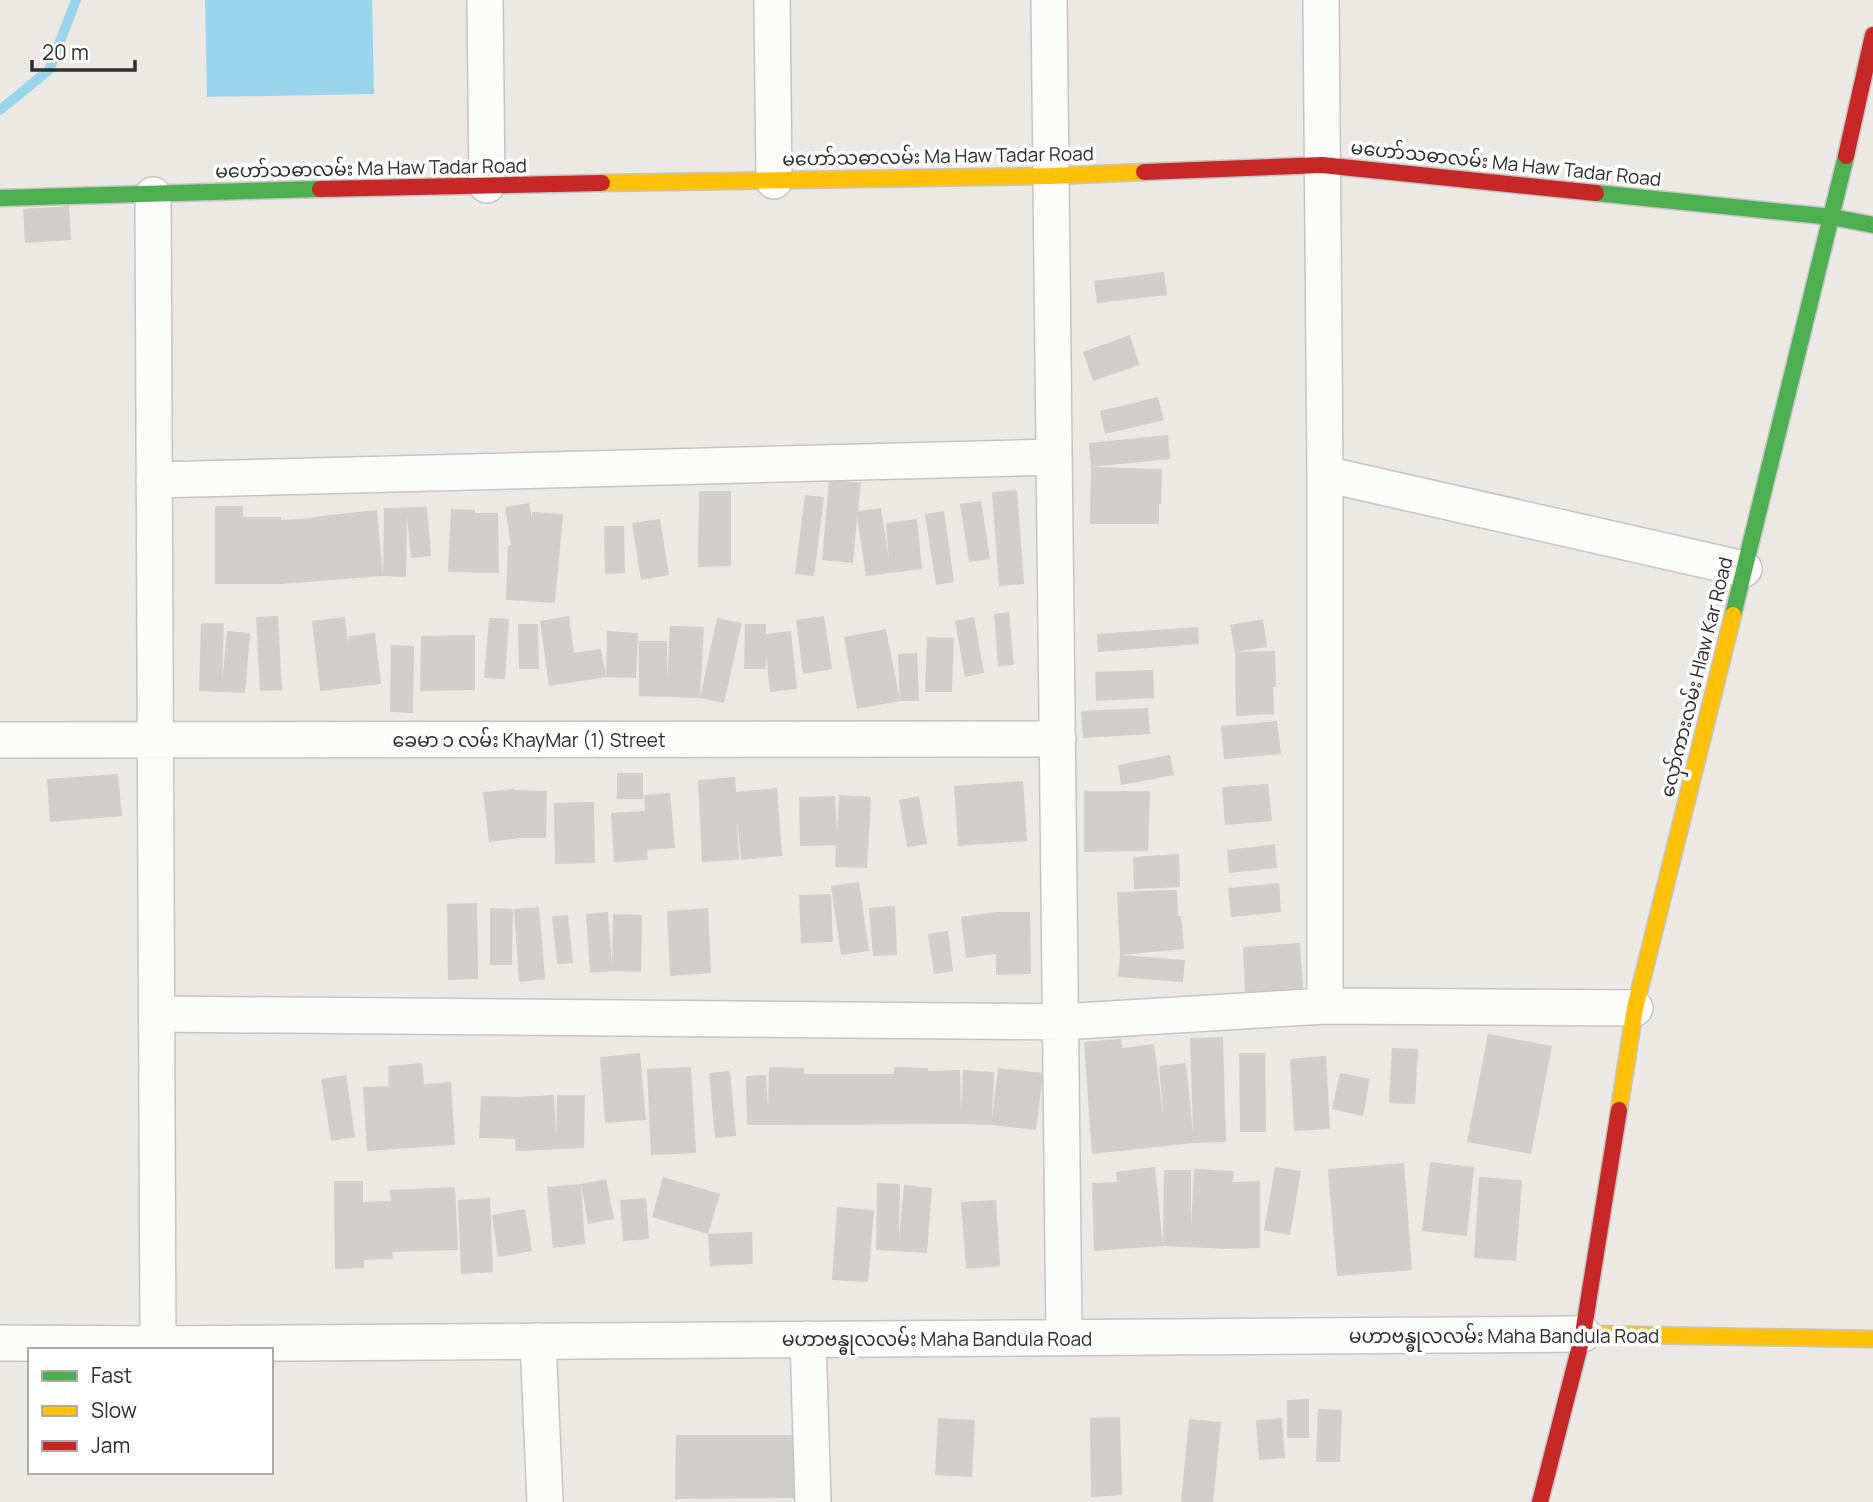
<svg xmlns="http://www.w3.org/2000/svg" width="1873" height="1502" font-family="Manrope,'Noto Sans Myanmar',sans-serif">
  <rect width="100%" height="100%" fill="#ece8e4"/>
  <path fill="#99d6ec" d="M205 0H372L374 94 207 97Z"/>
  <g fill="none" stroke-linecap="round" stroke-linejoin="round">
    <path stroke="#99d6ec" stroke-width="10" d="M0 110 49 70 76 0"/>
  </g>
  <path fill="#d1cecb" d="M69 206 71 240 25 243 23 209Z
    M1164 272 1167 295 1097 303 1094 281Z
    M1130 335 1139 365 1093 381 1083 352Z
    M1158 397 1164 420 1105 434 1100 411Z
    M1168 435 1170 459 1091 467 1089 443Z
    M1091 467 1162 469 1161 504H1159V524H1090Z
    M829 480 861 483 858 511 881 508 889 561 886 523 917 519 922 569 866 576 857 517 853 563 822 560Z
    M1017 490 1024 584 999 586 992 492Z
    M699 491H731V566L698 567Z
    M805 495 824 497 814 576 795 574Z
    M981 501 990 559 969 562 960 504Z
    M529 503 532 519V512L563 514 555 603 506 600 508 545H511L505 507Z
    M215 506H243V517H281V520L312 518V517L377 510 383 576 384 508 427 507 431 556 411 558 407 516 406 577 383 576 281 584H215Z
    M451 509 475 510V513H498L499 573 448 572Z
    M944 511 954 582 936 585 925 514Z
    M660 519 669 575 641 580 632 523Z
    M604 526H624L625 573 605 574Z
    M1009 612 1014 665 998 666 994 614Z
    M278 616 282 690 260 691 256 617Z
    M569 616 574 653 601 649 606 677 607 631 638 633 636 678 606 677 549 686 540 621Z
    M824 616 832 669 803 674 796 620Z
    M345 617 348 644 349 636 375 633 381 684 320 691 312 621Z
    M974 617 984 673 965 677 955 621Z
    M489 618 509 619 505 679 484 678Z
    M717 618 742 623 724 703 700 698 639 696V641H667V679L670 626 704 627 700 698Z
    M1263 619 1267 647 1235 652 1230 625Z
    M201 623H224L222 682 227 631 250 633 245 693 199 691Z
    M518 624H538L539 669H519Z
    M745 624H766V634L791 631 797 689 770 692 766 655V669H744Z
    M1198 627 1199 644 1098 652 1097 634Z
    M886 629 900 701 898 654 917 653 919 701H900L857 709 844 637Z
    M475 635V690L420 691 421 636Z
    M927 637 954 638 952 692H925Z
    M391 645 414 646 413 713 390 712Z
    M1275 651 1276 687H1273L1274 714 1236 716 1235 652Z
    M1153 670 1154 698 1096 701 1095 672Z
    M1148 708 1150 734 1083 738 1081 711Z
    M1277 721 1281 754 1224 759 1221 726Z
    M1170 755 1174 775 1121 785 1118 765Z
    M617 773H643V799H617Z
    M118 774 122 816 50 822 47 779Z
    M735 777 736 792 777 788 782 856 741 860 737 818 739 860 702 862 698 780Z
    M1023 781 1027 841 958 846 954 786Z
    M1268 784 1272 821 1225 825 1222 787Z
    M514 789 515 790 547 791 546 838H520L489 842 483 792Z
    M1084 791H1150L1148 851 1084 852Z
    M670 793 675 848 647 850 648 860 614 862 611 813 645 811 644 795Z
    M839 795 871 797 867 868 835 867 836 845 800 846 799 797 835 796 837 836Z
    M919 796 927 844 907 847 899 800Z
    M594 802 595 863 555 864 554 803Z
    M1275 844 1277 868 1229 873 1227 850Z
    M1179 854 1180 887 1134 889 1133 857Z
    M859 882 869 951 841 955 831 886Z
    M1279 883 1281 912 1231 917 1228 888Z
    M1177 890 1178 916H1181L1184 949 1120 955 1117 892Z
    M831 894 833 942 801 943 799 895Z
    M477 903 478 979 448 980 447 904Z
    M895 906 897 955 873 956 869 908Z
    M539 907 545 979 519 982 514 909Z
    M490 908 513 909 512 965H490Z
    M708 908 711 973 670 976 667 911Z
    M608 912 612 966 613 914 642 915 641 972 612 971 590 973 586 914Z
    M1030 912 1031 974 996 975V954L966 958 961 917 996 912Z
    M568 915 573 963 557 964 552 916Z
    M948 931 953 971 934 974 928 934Z
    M1300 943 1303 989 1245 992 1243 947Z
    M1120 955 1185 960 1183 982 1118 977Z
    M1488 1034 1552 1046 1531 1154 1467 1142Z
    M1223 1037 1226 1142 1193 1143 1092 1154 1084 1042 1121 1039 1122 1048 1154 1044 1164 1121 1159 1066 1186 1063 1193 1134 1190 1038Z
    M1392 1048 1418 1049 1415 1104 1389 1103Z
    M640 1053 646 1120 605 1123 600 1057Z
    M1239 1053H1265L1266 1132H1240Z
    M1326 1056 1330 1129 1294 1131 1290 1059Z
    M422 1063 424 1084 451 1082 455 1145 367 1151 363 1087 389 1086 388 1066Z
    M691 1067 696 1153 651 1155 647 1069Z
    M769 1067 804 1068V1074H894V1067L928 1068V1071L960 1070 961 1115 963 1070 994 1072 992 1119 998 1068 1043 1073 1036 1130 992 1125 961 1124 747 1125 746 1076 766 1075 768 1108Z
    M730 1071 736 1136 715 1138 709 1073Z
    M1340 1073 1370 1079 1363 1116 1332 1109Z
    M346 1075 355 1137 331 1141 321 1079Z
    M554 1095 556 1138 557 1095H585L584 1148 516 1151 515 1139 479 1138 481 1096 516 1097Z
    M1430 1162 1474 1167 1467 1236 1422 1231Z
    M1404 1163 1412 1270 1337 1276 1328 1169Z
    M1155 1167 1163 1246 1094 1251 1092 1183 1117 1182 1116 1172Z
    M1275 1167 1301 1171 1290 1235 1264 1230Z
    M1194 1169 1234 1171 1233 1182 1260 1181V1248L1229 1249 1163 1246 1164 1170H1191V1229Z
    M663 1177 720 1194 708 1234 652 1217Z
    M1479 1177 1522 1180 1516 1261 1474 1258Z
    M606 1179 614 1219 588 1224 581 1184 585 1244 553 1248 547 1187 581 1184Z
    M334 1181H363V1202L391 1201 390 1190 455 1187 458 1250 392 1252 393 1259 364 1260V1268L335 1269Z
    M877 1183 900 1184 899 1240 904 1185 932 1188 927 1253 876 1250Z
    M490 1198 493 1272 461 1274 458 1200Z
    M646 1198 649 1239 623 1241 620 1200Z
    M996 1200 1000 1266 966 1269 961 1202Z
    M837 1207 874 1210 868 1282 832 1280Z
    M525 1209 532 1251 498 1257 492 1215Z
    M752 1232 753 1264 710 1266 708 1234Z
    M1309 1399V1438H1287V1400Z
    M1318 1409 1342 1410 1340 1462H1316Z
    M1120 1417 1122 1495 1091 1497 1090 1418Z
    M938 1418 975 1420 972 1477 935 1475Z
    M1282 1418 1285 1458 1259 1460 1256 1420Z
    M1189 1419 1221 1422 1213 1502H1181Z
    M676 1435H795V1498L675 1499Z"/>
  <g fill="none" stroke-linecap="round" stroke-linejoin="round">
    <g stroke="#c5c4c5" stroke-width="38">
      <path id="street" d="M485 0 487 185
        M772 0 774 181
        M1049 0 1064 1338
        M1321 0 1325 474V1006
        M153 195 158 1344
        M1325 474 1744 569
        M154 480 1054 457
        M0 740 1058 739
        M157 1014 1061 1022 1325 1006 1635 1008
        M808 1339 813 1502
        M538 1341 545 1502
        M0 1343 158 1344 1583 1334"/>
    </g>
    <g stroke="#c5c4c5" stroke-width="19">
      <path id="fast" d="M1596 193 1832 217 1873 225
        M0 198 320 189
        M1733 615 1846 156"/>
    </g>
    <g stroke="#c5c4c5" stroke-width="19">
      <path id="slow" d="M602 183 1051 176 1144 172
        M1619 1110 1635 1008 1733 615
        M1583 1334 1873 1339"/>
    </g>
    <g stroke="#c5c4c5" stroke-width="19">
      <path id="jam" d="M1846 156 1873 35
        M1144 172 1322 165 1596 193
        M320 189 602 183
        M1540 1502 1583 1334 1619 1110"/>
    </g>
    <use href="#street" stroke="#fcfcfb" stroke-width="35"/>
    <use href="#fast" stroke="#4caf50" stroke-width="16"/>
    <use href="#slow" stroke="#ffc107" stroke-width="16"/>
    <use href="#jam" stroke="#c62828" stroke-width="16"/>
  </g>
  <g text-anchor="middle" stroke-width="7" stroke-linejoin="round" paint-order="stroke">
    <g font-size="19" fill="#2e2e2e" stroke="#fff">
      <text transform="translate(938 156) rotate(-1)" y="7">မဟော်သဓာလမ်း Ma Haw Tadar Road</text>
      <text transform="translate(1506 163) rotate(6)" y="7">မဟော်သဓာလမ်း Ma Haw Tadar Road</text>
      <text transform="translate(371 168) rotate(-1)" y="7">မဟော်သဓာလမ်း Ma Haw Tadar Road</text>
      <text transform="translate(1696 677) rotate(-76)" y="7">လှော်ကားလမ်း Hlaw Kar Road</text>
      <text x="529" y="747">ခေမာ ၁ လမ်း KhayMar (1) Street</text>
      <text x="1504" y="1343">မဟာဗန္ဓုလလမ်း Maha Bandula Road</text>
      <text x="937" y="1346">မဟာဗန္ဓုလလမ်း Maha Bandula Road</text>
    </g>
  </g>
  <rect x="28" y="1348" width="245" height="126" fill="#ffffff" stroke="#ababab" stroke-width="2"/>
  <rect x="42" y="1371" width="35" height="10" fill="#4caf50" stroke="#ababab" stroke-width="2"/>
  <text x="91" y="1383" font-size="21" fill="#2e2e2e">Fast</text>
  <rect x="42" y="1406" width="35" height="10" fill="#ffc107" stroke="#ababab" stroke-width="2"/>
  <text x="91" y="1418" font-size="21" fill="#2e2e2e">Slow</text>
  <rect x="42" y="1441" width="35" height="10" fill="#c62828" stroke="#ababab" stroke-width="2"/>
  <text x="91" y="1453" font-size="21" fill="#2e2e2e">Jam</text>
  <path d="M32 60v10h103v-10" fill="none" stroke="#2e2e2e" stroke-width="3.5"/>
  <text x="42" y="60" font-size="21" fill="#2e2e2e" stroke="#ffffff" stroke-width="5" paint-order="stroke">20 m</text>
</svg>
